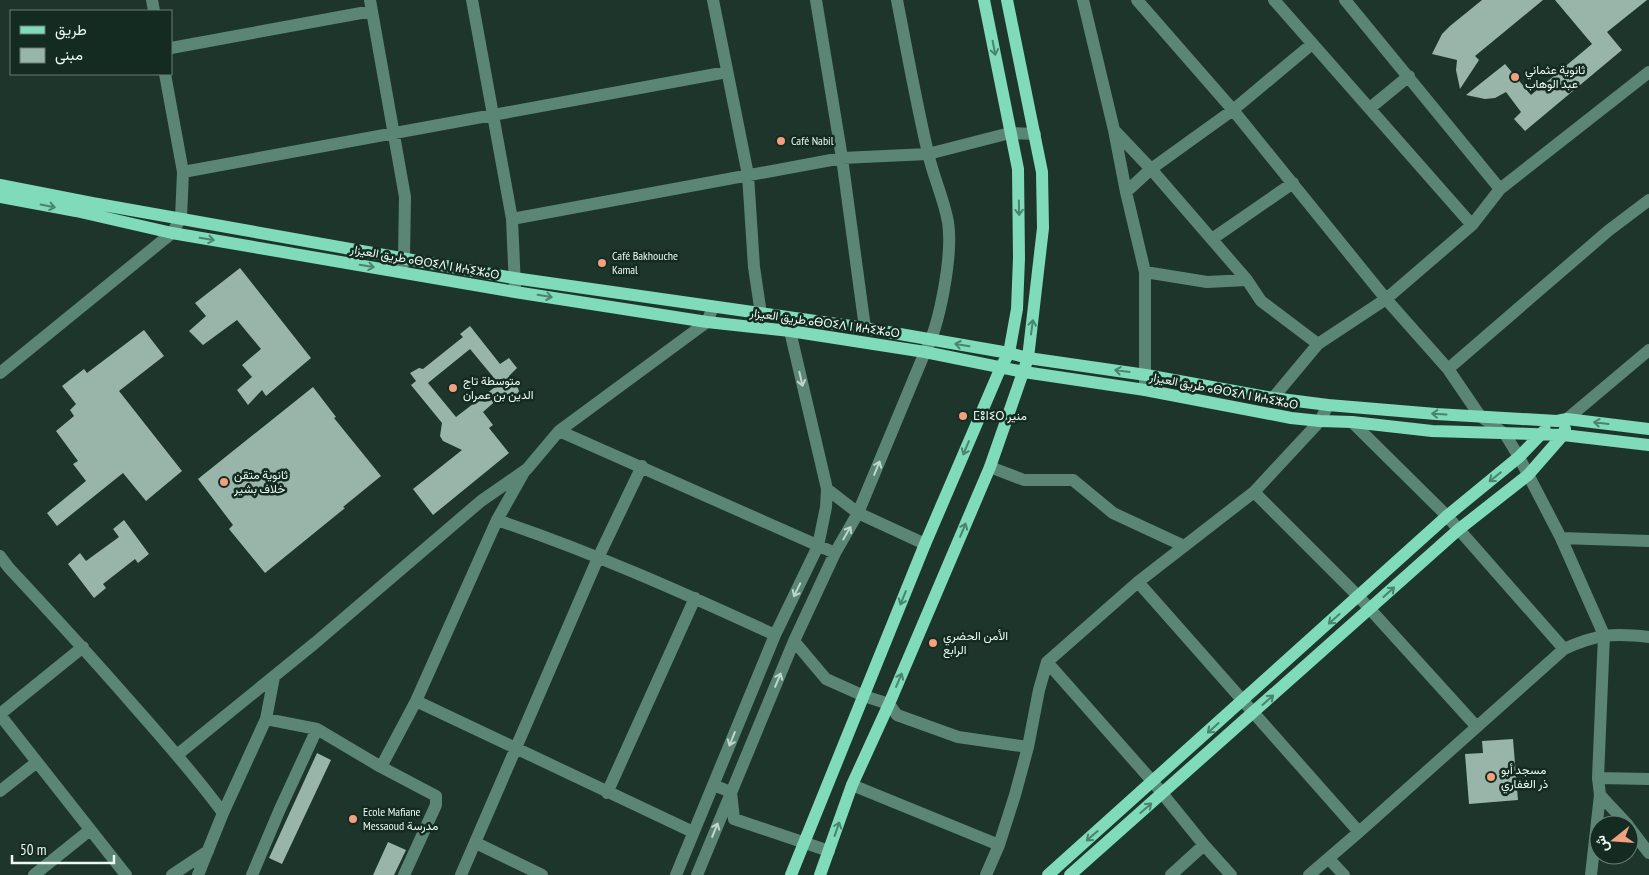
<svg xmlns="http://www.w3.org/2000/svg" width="1649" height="875" font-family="'PT Sans Narrow',Vazirmatn,'Noto Sans Tifinagh',sans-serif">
  <rect width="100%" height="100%" fill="#1e352c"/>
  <path fill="#99b4a8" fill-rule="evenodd" d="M1482 0H1543L1475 56 1479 60 1460 89 1456 70 1457 60 1432 54 1442 34 1450 26Z
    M1555 0H1647L1607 32 1622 50 1525 131 1514 119 1521 112 1506 92 1495 98 1485 99 1466 95 1505 64 1531 95 1592 44Z
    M240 268 311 358 266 396 262 390 248 405 237 390 252 377 242 365 261 349 237 320 203 345 189 331 206 316 195 303Z
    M470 326 500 364 509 358 517 368 509 376 517 386 519 391 516 396 510 399 500 397 483 412 493 425 489 428 509 453 433 515 413 489 462 450 443 441 440 436 442 423 411 385 416 381 410 373 419 368 423 369 463 337 460 334ZM470 349 499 384 456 417 428 383Z
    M144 330 164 356 119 391 182 471 146 501 123 473 57 526 47 513 86 481 73 464 78 461 56 431 74 416 70 410 76 404 62 386 84 369 87 373Z
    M313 387 336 417 334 418 381 476 343 507 345 508 265 573 229 529 233 525 198 479Z
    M124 520 149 554 138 563 135 559 103 584 106 588 94 598 68 564 80 553 86 561 119 537 113 529Z
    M1513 739 1518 800 1469 804 1465 754 1483 753 1482 741Z
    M317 753 331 760 282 864 269 858Z
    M388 842 406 850 394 875H373Z"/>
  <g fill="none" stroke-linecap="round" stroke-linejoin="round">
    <path stroke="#5b8574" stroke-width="12" d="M152 0 154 11
      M370 0 405 197 404 258 402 269
      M472 0 512 219 515 287
      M713 0 748 175 754 267 761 314
      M816 0 842 158 865 328
      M1083 0 1114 130 1126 192 1145 272V390
      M1137 0 1233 110 1386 299 1448 369 1480 416 1505 434 1519 457 1561 538 1604 635 1598 778 1649 779
      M1274 0 1472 225
      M1345 0 1500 189
      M171 48 372 11
      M1370 108 1409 76
      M1114 130 1151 169 1247 280 1261 301 1318 344
      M183 172 727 72
      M1126 192 1151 169 1233 110 1312 44
      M512 219 842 158 928 154 1010 133 1035 134
      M1212 239 1293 183
      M1145 272 1207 282 1247 280
      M1448 369 1608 231 1649 200
      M0 373 172 233 181 218 183 172 165 74
      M1273 398 1318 344 1386 299 1472 225 1500 189 1649 72
      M1567 419 1649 350
      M1352 422 1447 516 1564 649
      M559 431 835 553
      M990 467 1024 480H1073L1113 513 1184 546
      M827 489 858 513 925 544
      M1254 492 1359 597 1476 726
      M497 520C592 552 684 593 775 635
      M1561 538 1649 541
      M0 556 9 568C52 614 94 660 135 707 166 742 196 776 223 813
      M1138 582 1359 832
      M794 641 826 679 864 696 889 704 897 715 958 737 1028 747
      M1047 662 1153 782 1204 845 1231 875
      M416 701 693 832
      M0 714 83 647
      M0 715 126 875
      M266 719 317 729
      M177 755 315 643 481 501 527 469 559 431 707 322 713 307
      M381 767 416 701 497 520 524 472
      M713 785 731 792 734 819 829 851
      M852 785 999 845
      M0 791 37 762
      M607 793 695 598
      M1600 795 1628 825
      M1629 827 1649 853
      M476 843 542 875
      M1329 859 1344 875
      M34 875 90 830
      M172 875 208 851
      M198 875 223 813 266 719 274 677
      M252 875 280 809 317 729 381 767 436 796V805L404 875
      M461 875 598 558 642 466
      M676 875 775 635 818 546 826 507 827 489 790 331
      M697 875 794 641 835 553 858 513 925 352C940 325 953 254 948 222 944 199 933 176 928 153 916 102 907 51 897 0
      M986 875 999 845 1015 795 1028 747 1039 690 1047 662 1138 582 1254 492 1320 421 1328 405
      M1171 875 1204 845
      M1309 875 1359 832 1564 649C1597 634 1613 633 1649 637
      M1591 875 1600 795 1598 778"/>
    <path stroke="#7fdbb9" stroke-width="12" d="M0 185 92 203 514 278 865 328 1009 353 1028 358 1146 375 1273 398 1328 405 1436 414 1557 421 1567 419 1649 429
      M0 197 76 211 172 233 515 292 707 322 790 331 925 352 1024 372 1145 390 1291 418 1320 421 1352 422 1432 431 1563 435 1649 445
      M791 875 925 544 1001 367 1009 353 1017 309 1019 258 1018 169 984 0
      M820 875 852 785 889 704 990 467 1028 358 1043 228 1042 172 1007 0
      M1048 875 1447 516 1519 457 1545 430
      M1070 875 1458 530 1528 475 1563 435 1565 429"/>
  </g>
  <defs><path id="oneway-shaft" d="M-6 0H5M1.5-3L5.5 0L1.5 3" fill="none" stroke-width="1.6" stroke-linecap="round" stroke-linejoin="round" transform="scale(1.25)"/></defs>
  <g stroke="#4a836e">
    <use href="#oneway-shaft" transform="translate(994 48) rotate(79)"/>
    <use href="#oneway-shaft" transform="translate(48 206) rotate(11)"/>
    <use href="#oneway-shaft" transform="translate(1019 208) rotate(89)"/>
    <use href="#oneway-shaft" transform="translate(207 239) rotate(10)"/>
    <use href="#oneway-shaft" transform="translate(367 266) rotate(10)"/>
    <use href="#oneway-shaft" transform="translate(545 296) rotate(9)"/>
    <use href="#oneway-shaft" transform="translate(1032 327) rotate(-82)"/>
    <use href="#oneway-shaft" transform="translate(962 345) rotate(-171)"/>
    <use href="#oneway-shaft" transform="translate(1122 371) rotate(-172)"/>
    <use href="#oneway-shaft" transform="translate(1439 414) rotate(-177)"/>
    <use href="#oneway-shaft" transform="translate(1601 423) rotate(-173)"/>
    <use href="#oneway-shaft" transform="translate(966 448) rotate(113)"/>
    <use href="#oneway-shaft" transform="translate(1495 477) rotate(141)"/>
    <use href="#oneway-shaft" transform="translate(963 530) rotate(-67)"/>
    <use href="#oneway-shaft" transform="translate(1389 592) rotate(-42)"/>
    <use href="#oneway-shaft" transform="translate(903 598) rotate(112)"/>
    <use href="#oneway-shaft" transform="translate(1334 619) rotate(138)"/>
    <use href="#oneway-shaft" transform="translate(899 680) rotate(-67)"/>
    <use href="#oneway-shaft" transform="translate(1268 700) rotate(-42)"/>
    <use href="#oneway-shaft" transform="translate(1213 728) rotate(138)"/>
    <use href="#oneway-shaft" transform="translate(1146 808) rotate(-41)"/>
    <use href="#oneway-shaft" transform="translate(837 829) rotate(-71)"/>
    <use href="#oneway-shaft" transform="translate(1092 836) rotate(139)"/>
  </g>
  <g stroke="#c0d6cd">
    <use href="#oneway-shaft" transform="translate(801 379) rotate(77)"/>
    <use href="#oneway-shaft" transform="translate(877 468) rotate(-68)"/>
    <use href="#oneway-shaft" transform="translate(847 533) rotate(-60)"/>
    <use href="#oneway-shaft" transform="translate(797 590) rotate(116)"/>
    <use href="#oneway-shaft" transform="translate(778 680) rotate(-67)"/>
    <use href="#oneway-shaft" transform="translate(732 739) rotate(112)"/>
    <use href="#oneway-shaft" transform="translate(715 830) rotate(-68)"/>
  </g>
  <g fill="#f2a07f" stroke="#142b22" stroke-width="2">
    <circle cx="1515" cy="77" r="5"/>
    <circle cx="781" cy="141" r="5"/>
    <circle cx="602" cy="263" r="5"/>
    <circle cx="453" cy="388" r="5"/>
    <circle cx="963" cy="416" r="5"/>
    <circle cx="224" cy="482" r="5"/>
    <circle cx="933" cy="643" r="5"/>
    <circle cx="1491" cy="777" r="5"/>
    <circle cx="353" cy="819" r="5"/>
  </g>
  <g text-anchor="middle" stroke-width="5" stroke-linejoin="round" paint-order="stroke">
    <g font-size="12" fill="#ebf9f3" stroke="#142b22" text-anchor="start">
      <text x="1525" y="74">ثانوية عثماني<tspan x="1525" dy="14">عبد الوهاب</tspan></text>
      <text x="791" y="145">Café Nabil</text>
      <text x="612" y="260">Café Bakhouche<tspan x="612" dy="14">Kamal</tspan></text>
      <text x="463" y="385">متوسطة تاج<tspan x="463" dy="14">الدين بن عمران</tspan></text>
      <text x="973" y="420">ⵎⵓⵏⵉⵔ منير</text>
      <text x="234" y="479">ثانوية متقن<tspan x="234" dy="14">خلاف بشير</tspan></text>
      <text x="943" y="640">الأمن الحضري<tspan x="943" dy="14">الرابع</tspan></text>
      <text x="1501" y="774">مسجد أبو<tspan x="1501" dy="14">ذر الغفاري</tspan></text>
      <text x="363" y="816">Ecole Mafiane<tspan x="363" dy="14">Messaoud مدرسة</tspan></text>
    </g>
    <g font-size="12" fill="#ebf9f3" stroke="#142b22">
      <text transform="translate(425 262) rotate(10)" y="4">طريق العيزار ⴰⴱⵔⵉⴷ ⵏ ⵍⵄⵉⵣⴰⵔ</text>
      <text transform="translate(825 323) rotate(8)" y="4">طريق العيزار ⴰⴱⵔⵉⴷ ⵏ ⵍⵄⵉⵣⴰⵔ</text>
      <text transform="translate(1224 391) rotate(11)" y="4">طريق العيزار ⴰⴱⵔⵉⴷ ⵏ ⵍⵄⵉⵣⴰⵔ</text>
    </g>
  </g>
  <rect x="10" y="10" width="162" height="65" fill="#142b22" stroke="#6a7d76"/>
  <rect x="20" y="26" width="25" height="8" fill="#7fdbb9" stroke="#6a7d76"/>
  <text x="55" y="35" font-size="15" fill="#ebf9f3">طريق</text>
  <rect x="20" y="48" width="25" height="15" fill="#99b4a8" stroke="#6a7d76"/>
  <text x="55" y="60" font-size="15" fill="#ebf9f3">مبنى</text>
  <g transform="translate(1614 840) rotate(253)"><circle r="24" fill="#142b22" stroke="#6a7d76"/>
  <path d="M0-4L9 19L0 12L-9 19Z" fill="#f2a07f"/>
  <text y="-8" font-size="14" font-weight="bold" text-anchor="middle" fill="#ebf9f3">ش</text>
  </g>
  <path d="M12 855v8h102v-8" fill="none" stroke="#ebf9f3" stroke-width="2.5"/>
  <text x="20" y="855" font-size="15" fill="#ebf9f3" stroke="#142b22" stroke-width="4" paint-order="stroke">50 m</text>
</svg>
